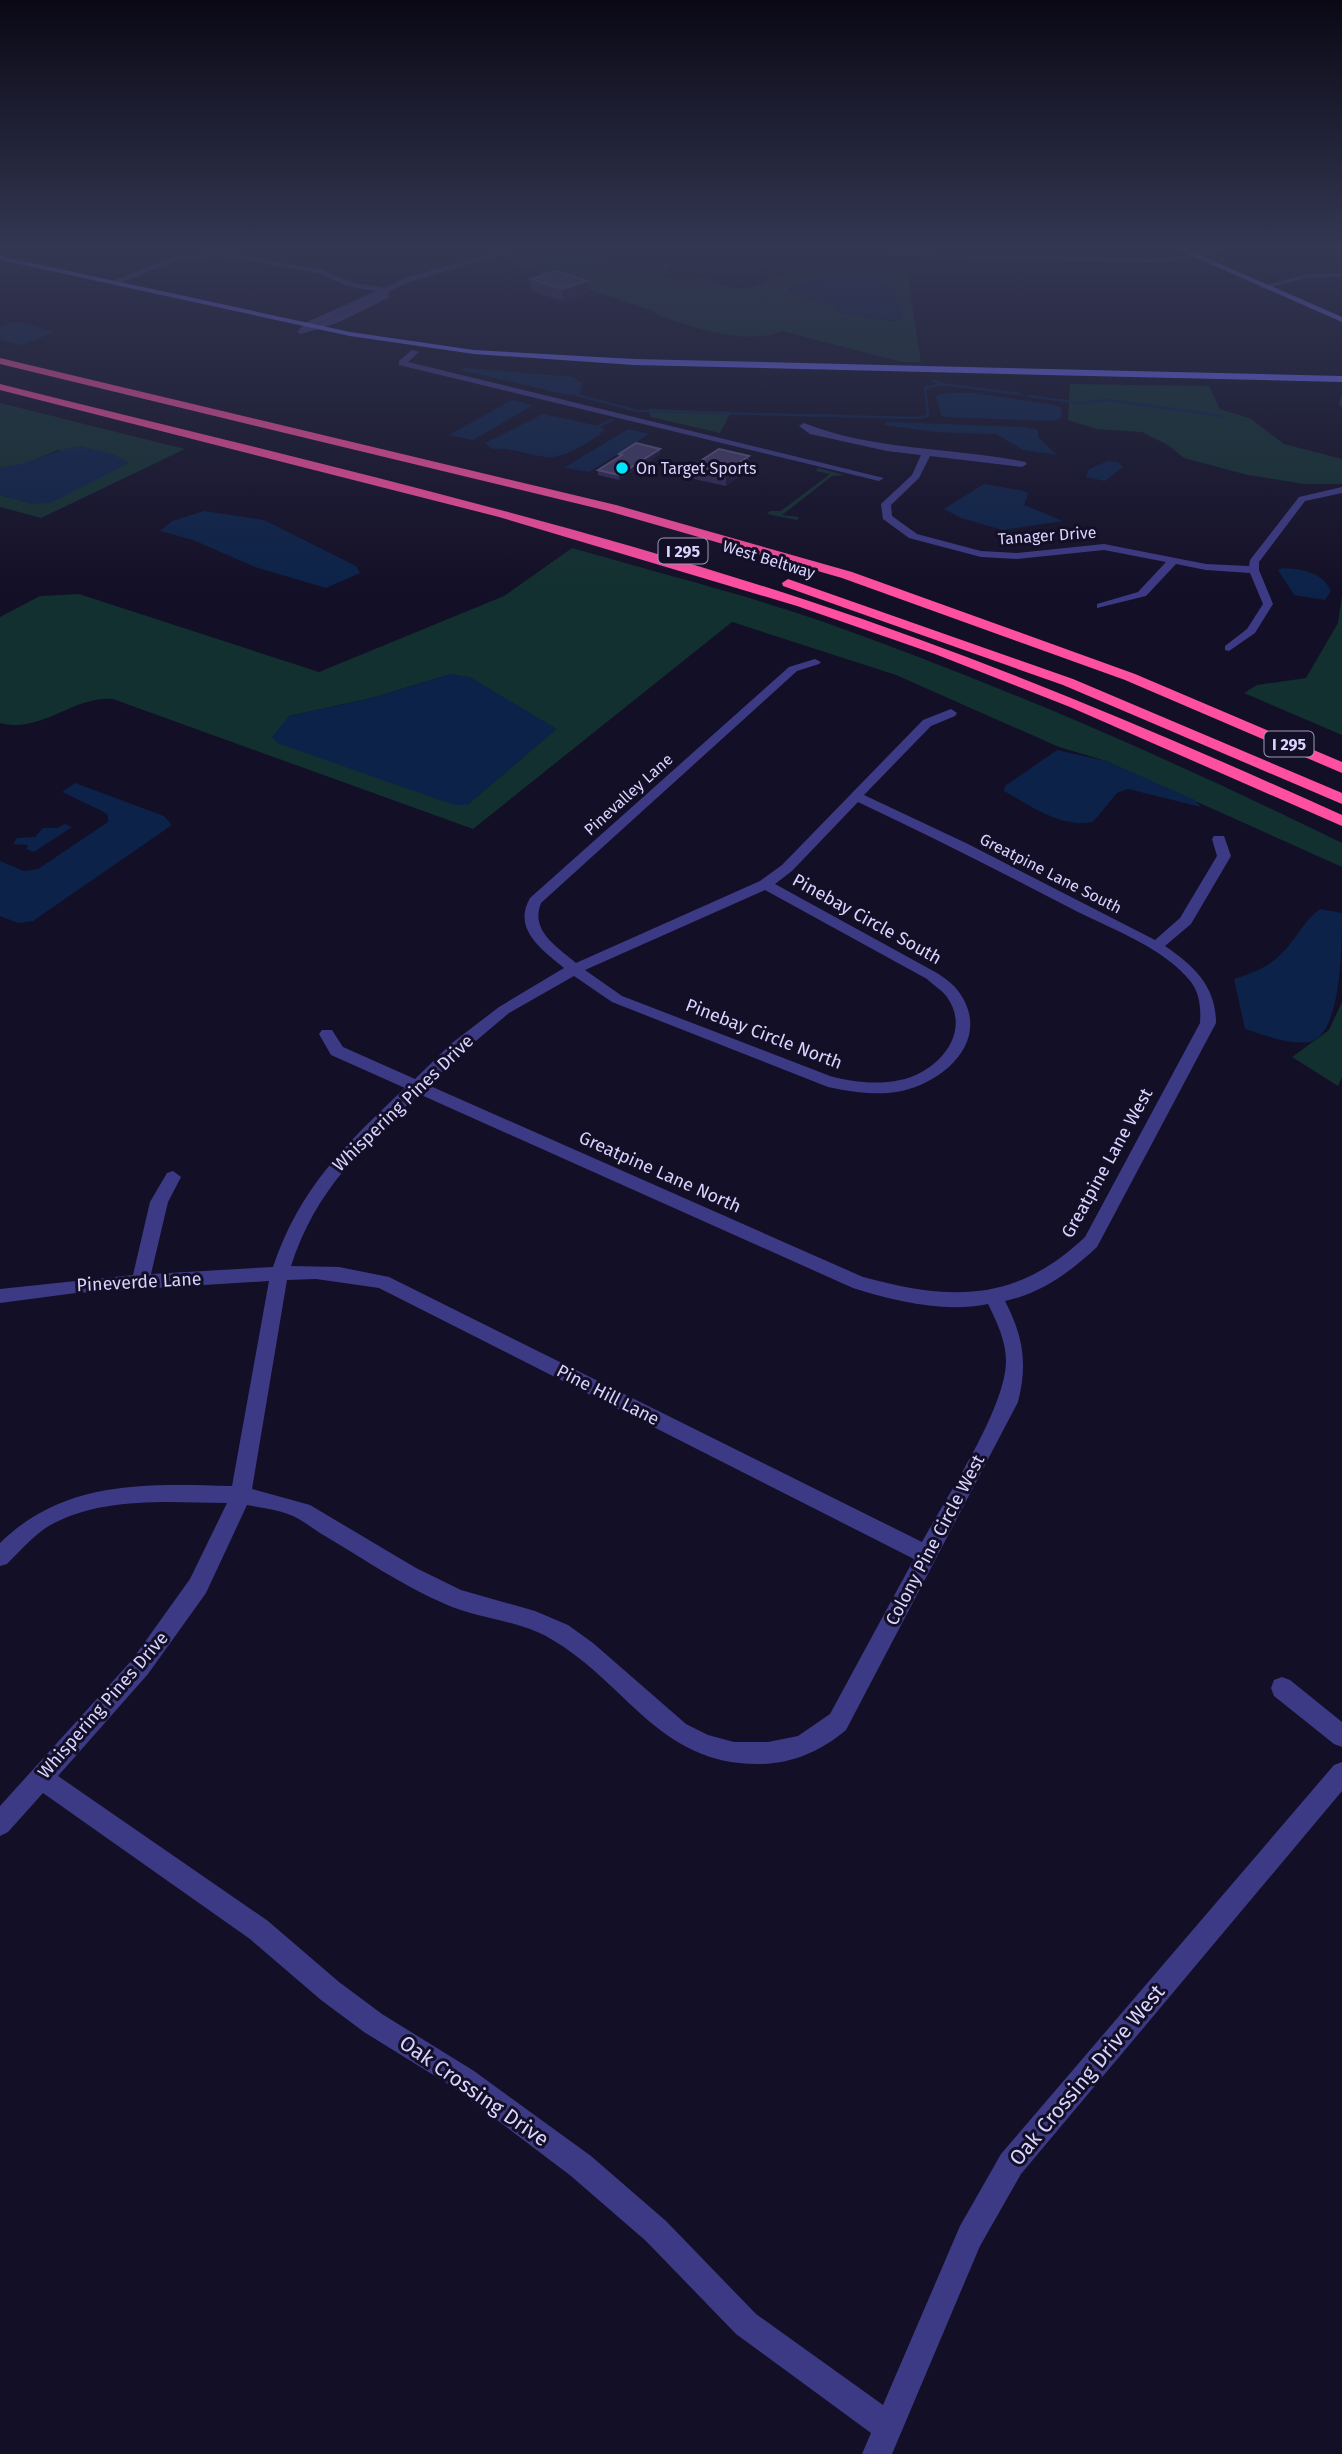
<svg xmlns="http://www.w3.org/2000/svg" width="1342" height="2454" font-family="'Fira Sans',sans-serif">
  <rect width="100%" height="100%" fill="#130f26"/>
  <path fill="#12302f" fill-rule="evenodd" d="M532 248H558L643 269 667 261 673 263 664 277 687 281 702 278 736 289 751 288 801 265 840 272H907L921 362H902L782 331C749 346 690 327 657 315L653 311 499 259ZM867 279 900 311 903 319 893 322 839 312 837 306 789 292 788 289 810 280Z
    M1070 384 1209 386 1220 409 1251 419 1284 444 1342 459V484H1304L1248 475 1184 458 1168 445 1142 432 1097 429 1068 420Z
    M0 403 185 449 41 518 0 507V495L34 504 60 449 21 466 0 467Z
    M649 409 731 412 720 433 651 417Z
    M818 468 845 475 832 476 782 515 799 517 797 520 767 514 770 511H781L830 474 816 471Z
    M572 548C655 572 740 593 821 621 999 684 1173 760 1342 843V867L1106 761 1059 747 896 675 732 622 473 829 113 699C72 696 42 734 0 723V617L40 596 79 594 319 672 504 596ZM451 674 556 729 467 805 289 716 372 698Z
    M1342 595V735L1244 693 1257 685 1306 678 1338 623Z
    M1342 1002V1077L1338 1086 1292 1057 1329 1030Z"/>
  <path fill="#0c2248" d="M867 279 879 281 894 289 903 322 839 312 836 306 787 290 808 281Z
    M13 322H19L54 332 22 345 0 340V327Z
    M464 368 573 377 582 383 580 393 568 395 460 370Z
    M947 393H973L1049 404 1060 407 1062 414 1060 419 1052 421 945 417 941 415 936 396Z
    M512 400 533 405 473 440 449 435Z
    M543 414 599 426 605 430C591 441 565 459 546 457 528 455 511 447 492 449L485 443Z
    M887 422 1026 427 1038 430V437L1057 455 1023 450 996 434 934 432 884 425Z
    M628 429 649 434 589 472 564 468Z
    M80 446 113 454 129 463 50 503 34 504 0 495V467C29 466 52 450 80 446Z
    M1108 461 1118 462 1123 467 1105 481 1086 477 1089 469Z
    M984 484 1024 491 1028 494 1024 505 1063 521 1002 530 961 518 944 509Z
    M204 511 264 520 356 566 360 573 326 588 255 567 193 540 160 531 172 521Z
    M1282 568C1301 569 1322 571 1331 591L1325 600 1294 595 1278 570Z
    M451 674 470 677 557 729 467 805H454L277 743 272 737 289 716 372 698Z
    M1057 750 1106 761 1195 800 1201 807 1128 789 1117 793 1093 822C1061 828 1031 806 1004 791L1005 786Z
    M75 783 164 816 172 825 33 921 18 923 0 916V861L24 871 38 869 108 822V815L102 811 62 792Z
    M65 824 72 827 34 852 26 849 28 845 13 844 17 838 35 837 43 828H57Z
    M1320 909 1342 913C1342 944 1342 1036 1309 1042 1288 1045 1265 1035 1245 1029L1234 979C1249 974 1267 968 1279 956 1295 942 1302 922 1320 909Z"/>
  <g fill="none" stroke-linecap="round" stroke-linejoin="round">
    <path stroke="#0c2248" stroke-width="2.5" d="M942 384 1020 394
      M574 394 637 411 917 418 928 416 925 388 942 384 932 380
      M1029 396 1080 403 1108 400 1222 416
      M599 426 612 420"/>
    <path fill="#3d3a85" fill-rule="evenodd" d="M513 248H524L413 281 389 291 388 298 337 323 301 334 297 332 305 323 376 291 346 286 321 274 220 256 177 261 117 284 110 282 173 257 220 252 323 270 351 282 384 288 407 277ZM381 295 310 327H311Z
      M1224 248H1238L1172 262 1150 263 879 255 883 253 1150 259 1172 258Z
      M1342 273V277L1307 278 1263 289 1259 287 1307 274Z
      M412 350 419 352 408 362 884 478 879 481 399 365V361Z
      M804 423C874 451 952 447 1025 462L1027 464 1022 467 930 456 919 478 891 505 892 516 917 534 981 551 1017 553 1104 544 1206 564 1249 566 1250 560 1299 497 1342 487V493L1305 501 1259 562V570L1273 604 1255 633 1229 651 1225 650V646L1247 629 1263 604 1250 573 1206 570 1176 564 1146 596 1097 608V604L1138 592 1166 562 1104 550 1017 559 981 557 909 538 883 519 881 504 912 475 921 455 887 451 810 434 799 426Z
      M815 659 821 662 819 664 797 671 541 903C530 931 556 946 576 963L760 881 782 865 923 720 951 709 957 713 955 716 931 726 864 795 968 844 1155 940 1180 918 1217 856 1212 839 1214 836H1224L1231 856 1191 924 1165 946C1194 966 1216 986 1216 1023L1097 1247C1070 1272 1042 1293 1005 1301 1023 1336 1028 1363 1018 1402L846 1730C821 1751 792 1764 759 1764 659 1765 627 1683 551 1639 519 1620 479 1619 445 1604 401 1585 361 1557 320 1533 311 1527 303 1521 293 1516 279 1510 262 1508 247 1505L206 1593 148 1674 58 1776 268 1921 339 1982 382 2014 474 2071 591 2156 666 2221 756 2314 883 2405 960 2226 1001 2154 1334 1765 1342 1762V1791L1021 2174 980 2246 892 2454H862L871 2433 736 2334 646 2241 571 2176 456 2089 364 2032 321 2000 250 1939 43 1793 8 1832 0 1836V1806L132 1660 190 1579 227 1503C168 1502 99 1496 47 1527 32 1537 20 1551 7 1564L0 1566V1543C65 1479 148 1484 232 1486L269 1281 76 1293 0 1303V1289L133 1275 150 1202 167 1173 173 1171 181 1177 168 1202 151 1274 273 1267C300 1187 346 1144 405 1088L331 1055 319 1034 322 1030H332L343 1047 415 1079 452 1043 499 1007 564 968C542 950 512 929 530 898L789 667ZM858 802C932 837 1005 874 1078 912 1116 931 1164 948 1191 982 1200 994 1201 1009 1200 1023L1085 1237C1015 1303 952 1301 863 1277L428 1085 464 1051 509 1013 574 976 612 1002 828 1087C852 1092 878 1096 902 1091 946 1081 990 1040 961 995 955 985 946 979 937 973L775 884 792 871ZM765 890 927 979C933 985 942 990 947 997 973 1034 936 1073 900 1080 877 1085 852 1082 830 1076L622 996 585 970ZM419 1094 853 1288C895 1301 944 1313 988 1304 997 1322 1006 1341 1006 1361 1006 1408 946 1498 922 1542L389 1277 339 1267 291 1266C316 1189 362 1148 419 1094ZM316 1279 379 1288 914 1559 830 1714 798 1736 768 1742H734L708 1735 686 1724 593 1643 568 1625 535 1611 461 1590 416 1568 310 1505 252 1489 287 1280Z
      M1282 1677 1290 1680 1342 1722V1747L1334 1744 1274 1696 1271 1688 1274 1680Z"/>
    <path fill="#6f6bff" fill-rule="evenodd" d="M1174 248H1184L1342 317V322Z
      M0 256 350 332 474 350 634 359 1342 376V382L634 365 474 354 350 336 0 260Z"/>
    <path fill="#ff4fa3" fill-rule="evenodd" d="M0 358 616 505 852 572 1135 674 1342 762V773L1125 680 842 578 608 511 0 364Z
      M0 384C271 452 544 514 809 601 991 661 1167 736 1342 815V826L1070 707 935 654 797 606 499 517 0 390Z
      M788 579 1073 679 1342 793V804L1063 685 783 586 782 583Z"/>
  </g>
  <path fill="#312854" d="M531 279 587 281 588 293 563 301 531 291Z
    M1342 395V408L1339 404Z
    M619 454H660L619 480 598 475V470L619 457Z
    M749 456 748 470 726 486 694 479V465Z"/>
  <path fill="#1d163a" d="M587 281 588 293 563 301 562 289Z
    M660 449V454L619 480V475Z
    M749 456 748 470 726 486V472Z"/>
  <path fill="#433a66" stroke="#5a527e" stroke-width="2" d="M556 271 587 281 562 289 531 279Z
    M636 443 660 449 619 475 598 470 622 455 619 454Z
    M719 449 749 456 726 472 694 465Z"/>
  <linearGradient id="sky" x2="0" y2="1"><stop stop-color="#0a0815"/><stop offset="0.42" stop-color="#333752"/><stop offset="1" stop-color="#333752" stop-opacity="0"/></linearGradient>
  <rect width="1342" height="591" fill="url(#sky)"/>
  <circle fill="#00e5ff" stroke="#130f26" stroke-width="2.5" cx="622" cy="468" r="7"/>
  <g text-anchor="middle" stroke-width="6" stroke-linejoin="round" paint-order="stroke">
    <g font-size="16" fill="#d9d4ff" stroke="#130f26" text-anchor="start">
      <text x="636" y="474">On Target Sports</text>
    </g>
    <g font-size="16" fill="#d9d4ff" stroke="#130f26">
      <text transform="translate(1047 535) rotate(-4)" y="6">Tanager Drive</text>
      <text transform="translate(769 559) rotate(17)" y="6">West Beltway</text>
      <text transform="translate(628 794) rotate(-42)" y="6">Pinevalley Lane</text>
      <text transform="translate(1051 873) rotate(27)" y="6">Greatpine Lane South</text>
    </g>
    <g fill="#130f26" stroke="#9e99be" stroke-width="2">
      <rect x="658.5" y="538.5" width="49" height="25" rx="5"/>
      <rect x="1264.5" y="731.5" width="49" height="25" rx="5"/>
    </g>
    <g font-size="16" font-weight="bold" fill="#d9d4ff">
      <text x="683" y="557">I 295</text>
      <text x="1289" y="750">I 295</text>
    </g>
    <g font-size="18" fill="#d9d4ff" stroke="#130f26">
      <text transform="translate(867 919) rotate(29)" y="6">Pinebay Circle South</text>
      <text transform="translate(764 1034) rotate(21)" y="6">Pinebay Circle North</text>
      <text transform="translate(403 1103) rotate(-44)" y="6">Whispering Pines Drive</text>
      <text transform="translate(1107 1163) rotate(-61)" y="6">Greatpine Lane West</text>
      <text transform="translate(660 1172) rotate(24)" y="6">Greatpine Lane North</text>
      <text transform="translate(139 1282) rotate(-3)" y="6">Pineverde Lane</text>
      <text transform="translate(608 1395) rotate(27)" y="6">Pine Hill Lane</text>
      <text transform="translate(935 1540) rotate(-62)" y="6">Colony Pine Circle West</text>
      <text transform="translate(103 1705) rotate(-49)" y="6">Whispering Pines Drive</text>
    </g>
    <g font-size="21" fill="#d9d4ff" stroke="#130f26">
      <text transform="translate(1087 2075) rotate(-50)" y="7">Oak Crossing Drive West</text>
      <text transform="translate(474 2091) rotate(35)" y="7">Oak Crossing Drive</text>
    </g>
  </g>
</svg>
